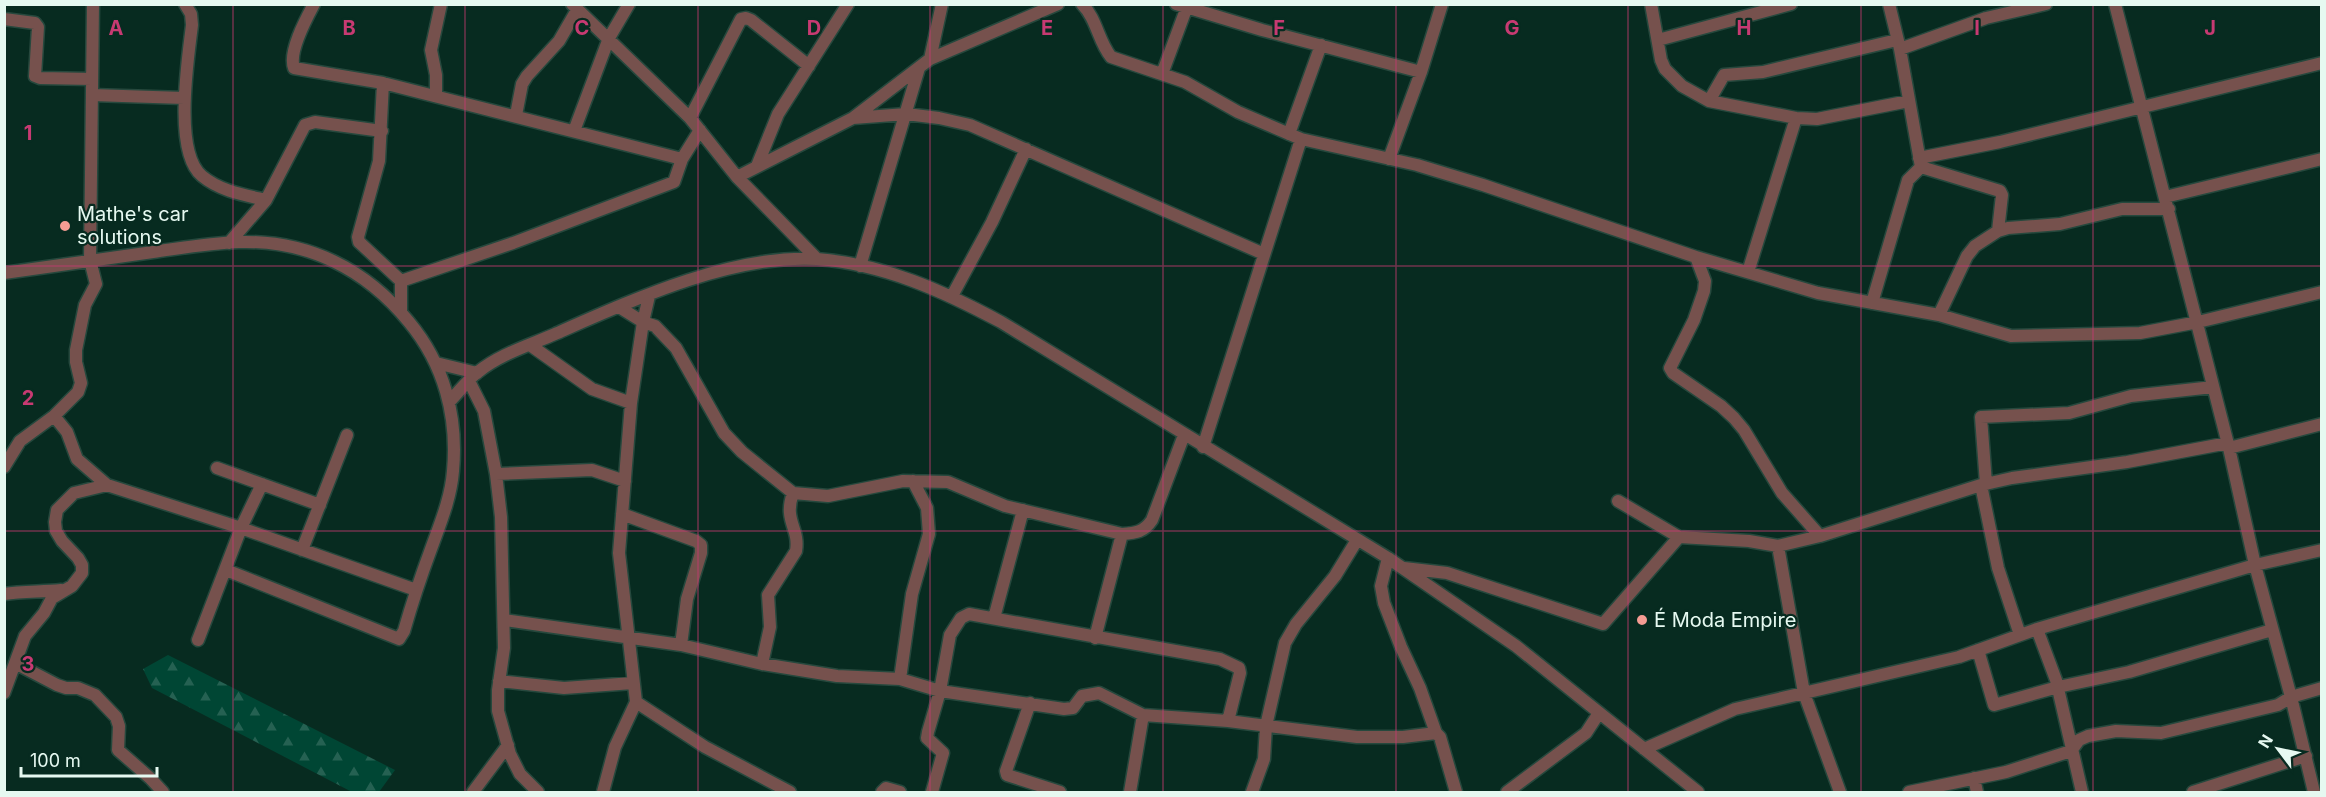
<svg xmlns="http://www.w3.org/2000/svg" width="2326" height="797" font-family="Inter,sans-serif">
  <defs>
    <pattern id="forest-firs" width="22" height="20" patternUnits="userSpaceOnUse" patternTransform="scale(1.5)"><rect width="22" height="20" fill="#004634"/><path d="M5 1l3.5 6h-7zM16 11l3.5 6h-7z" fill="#256152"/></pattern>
  </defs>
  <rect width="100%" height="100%" fill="#072b20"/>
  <path fill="url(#forest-firs)" d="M168 655 395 770 379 792H352L152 688 143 669Z"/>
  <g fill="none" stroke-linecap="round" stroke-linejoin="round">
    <g stroke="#26483d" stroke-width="15">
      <path id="minor" d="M185 4 191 14 192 25C188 59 173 152 202 176 220 191 244 195 266 200
        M314 4C306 19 288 52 294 68L383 83 682 159
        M572 4 690 118 737 177 817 259
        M1082 4C1097 19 1098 41 1111 57L1185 82 1238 112 1301 139 1417 165 1483 185 1696 257 1818 293 1939 315 2011 336 2140 333 2198 322 2322 292
        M1176 4 1262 30 1421 72
        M1651 4 1661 60 1665 69 1682 86 1709 101 1796 118 1817 119 1909 101
        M1889 4 1900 49 1921 167
        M2115 4 2229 448 2255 565 2291 697 2314 792
        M4 19 35 23 38 27 35 76 40 78 92 79
        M1658 40 1791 4
        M1900 49 1986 18 2046 4
        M930 59 942 4
        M1162 74 1188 4
        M383 83 379 161 358 237 359 242 401 281V312
        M92 95 184 98
        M436 96V75L431 50 441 4
        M1709 101 1724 75 1763 72 1897 40
        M516 115 522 84 527 76 559 41 577 10
        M690 118 741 19 746 18 751 20 809 66
        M853 118 906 114 939 118 970 125 1264 254
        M574 131 609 38 629 4
        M1289 134 1321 45
        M1919 158 2000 142 2322 63
        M1389 159 1421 72 1442 4
        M757 166 778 114 848 4
        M1921 167 2000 191 2002 195 1998 231
        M737 177 853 118 930 59 1058 4
        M2165 197 2322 159
        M229 243 266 200 305 125 315 122 382 131
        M1696 257 1705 281 1704 291 1694 320 1670 368 1673 373 1721 406 1734 418 1744 430 1782 493 1820 536
        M860 266 919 68
        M1748 272 1796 118
        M4 273C54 266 104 259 153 252 182 248 210 243 239 242 308 240 366 269 409 322 444 364 458 416 453 471 451 498 440 524 431 549 421 576 412 603 404 631L399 639 226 570
        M401 281 513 243 674 182 682 159 700 130
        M952 296 992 222 1026 149
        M1872 303 1908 180 1921 167
        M619 307 643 322 655 326 676 348 724 433 742 452 793 493 828 496 903 481 948 482 1005 506 1122 534C1136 533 1144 532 1152 520L1184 435
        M1939 315 1967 256 1975 246 1998 231 2008 228 2060 224 2122 209H2169
        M530 345 592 389 631 403
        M436 363 477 373
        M469 381 484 411 496 474 501 517 504 648 498 690V711L510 754 520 774 538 792
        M449 402C459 392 467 380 478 372 500 354 530 345 555 334 632 300 732 254 817 259 884 264 943 291 1001 322L1388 558 1516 646 1698 792
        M54 416 67 432 77 459 107 485 241 528 416 590
        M1203 447 1301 139
        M2229 448 2322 424
        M4 467 20 441 54 416 78 392 81 383 76 362V350L85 305 96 284 90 260 93 4
        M217 468 320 505
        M496 474 592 470 625 481
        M1986 484 1981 417 2069 413 2131 396 2213 387
        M1981 485 1998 568 2020 635
        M1618 501 1679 537 1749 541 1778 546 1820 536 1981 485 2012 478 2127 462 2228 443
        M622 514 696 541 701 545V553L687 599 681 645
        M1778 546 1804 693 1840 792
        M302 550 347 435
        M1388 558 1381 586 1384 603 1401 647 1420 688 1436 733 1440 737 1456 792
        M1404 568 1447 573 1603 624 1679 537
        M4 594C23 591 42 592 61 590
        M994 618 1023 510
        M504 620 681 645 762 664 837 676 900 679 940 691 1064 709 1073 708 1082 696 1099 693 1143 715 1228 721 1357 737H1403L1436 733
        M2037 629 2056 680 2082 792
        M1095 638 1122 534
        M198 640 241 528 262 484
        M1978 650 1994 705 2058 687 2129 672 2272 630
        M15 663 57 685 66 688H78L95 695 116 717 119 726 118 750 150 778 163 792
        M762 664 770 627 768 595 796 551C800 528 783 521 793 493
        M900 679 912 594 929 534 927 508 913 481
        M499 681 564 688 633 683
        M4 693 25 636 44 613 52 598 72 586 82 573V565L78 558 62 541 56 531 55 522 57 510 74 493 107 485
        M636 702 705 747 790 792
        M1030 703 1006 771 1007 775 1060 792
        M1644 749 1735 709 1959 657 2037 629 2255 565 2322 550
        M1974 778 1977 792
        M473 792 508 745
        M603 792 615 747 636 702 619 553 631 403 643 322 649 296
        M882 792 886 788 900 792
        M932 792 943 753 927 738 928 732 940 691 950 635 961 618 969 614 1220 659 1239 668 1240 673 1228 721
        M1130 792 1143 715
        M1252 792 1264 759 1266 726 1285 643 1296 624 1335 576 1357 540
        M1507 792 1586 733 1599 713
        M1909 792 2006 772 2071 751 2079 740 2088 736 2116 731 2161 733 2278 705 2291 697 2322 688
        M2193 792 2306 756"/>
    </g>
    <use href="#minor" stroke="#76514d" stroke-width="12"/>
  </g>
  <path fill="none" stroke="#c73a72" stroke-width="1.5" stroke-opacity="0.55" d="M233 4V792M465 4V792M698 4V792M930 4V792M1163 4V792M1396 4V792M1628 4V792M1861 4V792M2093 4V792M4 266H2322M4 531H2322"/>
  <g fill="#f59c93" stroke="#072b20" stroke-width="2">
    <circle cx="65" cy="226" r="6"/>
    <circle cx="1642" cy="620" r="6"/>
  </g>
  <g text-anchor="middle" stroke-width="4.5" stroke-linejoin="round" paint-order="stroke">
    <g font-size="20" fill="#e6f9f1" stroke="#072b20" text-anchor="start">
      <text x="77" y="221">Mathe's car<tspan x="77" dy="23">solutions</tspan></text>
      <text x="1654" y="627">É Moda Empire</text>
    </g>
  </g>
  <g font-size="20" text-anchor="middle" font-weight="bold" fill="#c73a72" stroke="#072b20" stroke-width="4.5" stroke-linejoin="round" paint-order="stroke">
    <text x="116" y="35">A</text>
    <text x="349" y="35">B</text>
    <text x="582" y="35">C</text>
    <text x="814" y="35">D</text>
    <text x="1047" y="35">E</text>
    <text x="1279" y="35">F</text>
    <text x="1512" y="35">G</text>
    <text x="1744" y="35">H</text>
    <text x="1977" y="35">I</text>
    <text x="2210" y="35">J</text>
    <text x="28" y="140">1</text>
    <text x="28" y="405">2</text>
    <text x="28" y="671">3</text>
  </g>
  <rect width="2326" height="797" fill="none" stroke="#e6f9f1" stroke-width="12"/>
  <g transform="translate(2278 749) rotate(302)" stroke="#072b20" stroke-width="4.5" paint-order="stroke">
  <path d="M0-4.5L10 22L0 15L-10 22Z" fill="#e6f9f1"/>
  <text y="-9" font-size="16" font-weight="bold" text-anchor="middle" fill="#e6f9f1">N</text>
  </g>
  <path d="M21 767v9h136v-9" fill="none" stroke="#e6f9f1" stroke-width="3"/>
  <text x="30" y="767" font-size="18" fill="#e6f9f1" stroke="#072b20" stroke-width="4.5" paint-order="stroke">100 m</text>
</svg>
